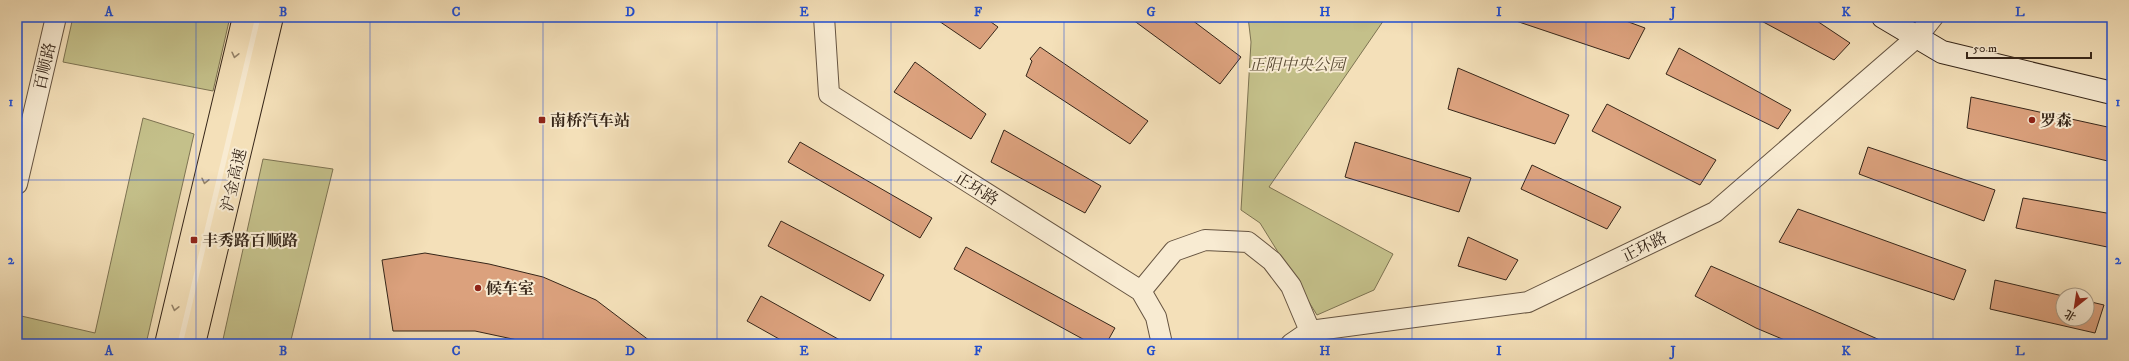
<svg xmlns="http://www.w3.org/2000/svg" width="2129" height="361" font-family="'IM FELL DW Pica','Noto Serif SC',serif">
  <rect width="100%" height="100%" fill="#f4e0b9"/>
  <filter id="stains"><feTurbulence type="fractalNoise" baseFrequency=".005" numOctaves="4"/><feColorMatrix values="0 0 0 0 .2 0 0 0 0 .09 0 0 0 0 .02 0 0 0 .5 -.17"/></filter>
  <radialGradient id="worn" r=".72"><stop offset=".6" stop-color="#630" stop-opacity="0"/><stop offset="1" stop-color="#630" stop-opacity=".3"/></radialGradient>
  <path fill="#c4c08a" stroke="#7d7352" d="M73 17H230L213 91 63 62Z
    M1248 17H1386L1269 187 1393 254 1374 290 1317 315 1260 223 1241 210 1251 42Z
    M143 118 194 134 146 344H17V315L95 333Z
    M263 159 333 169 290 344H222Z"/>
  <path fill="#dba17d" stroke="#362619" d="M933 17H984L998 27 980 49Z
    M1129 17H1188L1241 57 1220 84Z
    M1510 17H1615L1645 28 1629 59 1510 19Z
    M1754 17H1811L1850 43 1834 60Z
    M1040 47 1148 121 1130 144 1026 76 1032 61 1030 59Z
    M1679 48 1791 110 1778 129 1666 74Z
    M915 62 986 114 971 139 894 92Z
    M1458 68 1569 115 1555 144 1448 109Z
    M1971 97 2112 128V162L1967 128Z
    M1607 104 1716 160 1700 185 1592 131Z
    M1004 130 1101 186 1085 213 991 162Z
    M800 142 932 218 920 238 788 162Z
    M1355 142 1471 178 1459 212 1345 177Z
    M1868 147 1995 190 1984 221 1859 174Z
    M1532 165 1621 207 1607 229 1521 189Z
    M2023 198 2112 214V248L2016 228Z
    M1798 209 1966 270 1954 300 1779 242Z
    M781 221 884 275 870 301 768 246Z
    M1468 237 1518 260 1506 280 1458 266Z
    M966 247 1115 328 1106 344H1092L954 269Z
    M425 253 489 264 543 277 596 300 654 344H536L475 331H393L382 260Z
    M1711 266 1889 344H1794L1756 328 1695 296Z
    M1995 280 2063 296V319H2087V301L2104 305 2095 333 1990 309Z
    M761 296 847 344H788L747 321Z"/>
  <g fill="none" stroke-linecap="round" stroke-linejoin="round">
    <g stroke="#665441" stroke-width="22">
      <path id="street" d="M824 17 829 94 1141 291 1156 317 1162 344
        M17 184 56 17
        M1141 291 1174 251 1205 240 1248 242 1272 261 1291 286 1310 331
        M1291 344 1310 331 1528 302 1715 212 1917 37 1933 17"/>
    </g>
    <g stroke="#362619" stroke-width="24">
      <path id="secondary" d="M1883 17 1942 52 2112 93
        M182 344 259 17"/>
    </g>
    <g stroke="#362619" stroke-width="24">
      <path id="highway" d="M166 344 244 17
        M194 344 272 17"/>
    </g>
    <use href="#street" stroke="#f8ebd2" stroke-width="20"/>
    <use href="#secondary" stroke="#f8ebd2" stroke-width="22"/>
    <use href="#highway" stroke="#f4e0b9" stroke-width="22"/>
  </g>
  <defs><path id="oneway-chevron" d="M-2-3.5L2.5 0L-2 3.5" fill="none" stroke-width="1.6" stroke-linecap="round" stroke-linejoin="round"/></defs>
  <g stroke="#958369">
    <use href="#oneway-chevron" transform="translate(235 55) rotate(103)"/>
    <use href="#oneway-chevron" transform="translate(205 181) rotate(103)"/>
    <use href="#oneway-chevron" transform="translate(175 308) rotate(103)"/>
  </g>
  <path fill="none" stroke="#1d4ed8" stroke-width="1" stroke-opacity="0.55" d="M196 17V344M370 17V344M543 17V344M717 17V344M891 17V344M1064 17V344M1238 17V344M1412 17V344M1586 17V344M1760 17V344M1933 17V344M17 180H2112"/>
  <g fill="#8f2418" stroke="#f8ebd2" stroke-width="1.5">
    <rect x="538" y="116" width="8" height="8" rx="2"/>
    <circle cx="2032" cy="120" r="4"/>
    <rect x="190" y="236" width="8" height="8" rx="2"/>
    <circle cx="478" cy="288" r="4"/>
  </g>
  <g text-anchor="middle" stroke-width="4" stroke-linejoin="round" paint-order="stroke">
    <g font-size="16" font-style="italic" fill="#5a4c35" stroke="#f8ebd2">
      <text x="1297" y="70">正阳中央公园</text>
    </g>
    <g font-size="16" fill="#362619" stroke="#f8ebd2">
      <text transform="translate(44 66) rotate(-77)" y="6">百顺路</text>
      <text transform="translate(233 180) rotate(-77)" y="6">沪金高速</text>
      <text transform="translate(977 188) rotate(32)" y="6">正环路</text>
      <text transform="translate(1644 246) rotate(-26)" y="6">正环路</text>
    </g>
    <g font-size="16" font-weight="bold" fill="#362619" stroke="#f8ebd2" text-anchor="start">
      <text x="550" y="126">南桥汽车站</text>
      <text x="2040" y="126">罗森</text>
      <text x="202" y="246">丰秀路百顺路</text>
      <text x="486" y="294">候车室</text>
    </g>
  </g>
  <rect width="2129" height="361" fill="none" stroke="#f4e0b9" stroke-width="44"/>
  <g transform="translate(2075 307) rotate(210)"><circle r="19" fill="#f8ebd2" stroke="#aa9c88"/>
  <path d="M0-3L7 15L0 10L-7 15Z" fill="#8f2418"/>
  <text y="-6" font-size="11" font-weight="bold" text-anchor="middle" fill="#362619">北</text>
  </g>
  <path d="M1967 52v6h124v-6" fill="none" stroke="#362619" stroke-width="2"/>
  <text x="1973" y="52" font-size="12" fill="#362619" stroke="#f8ebd2" stroke-width="3" paint-order="stroke">50 m</text>
  <rect x="22" y="22" width="2085" height="317" fill="none" stroke="#1d4ed8" stroke-width="1.5"/>
  <g font-size="13" text-anchor="middle" font-weight="bold" fill="#1d4ed8">
    <text x="109" y="16">A</text>
    <text x="283" y="16">B</text>
    <text x="456" y="16">C</text>
    <text x="630" y="16">D</text>
    <text x="804" y="16">E</text>
    <text x="978" y="16">F</text>
    <text x="1151" y="16">G</text>
    <text x="1325" y="16">H</text>
    <text x="1499" y="16">I</text>
    <text x="1673" y="16">J</text>
    <text x="1846" y="16">K</text>
    <text x="2020" y="16">L</text>
    <text x="11" y="106">1</text>
    <text x="2118" y="106">1</text>
    <text x="11" y="264">2</text>
    <text x="2118" y="264">2</text>
    <text x="109" y="355">A</text>
    <text x="283" y="355">B</text>
    <text x="456" y="355">C</text>
    <text x="630" y="355">D</text>
    <text x="804" y="355">E</text>
    <text x="978" y="355">F</text>
    <text x="1151" y="355">G</text>
    <text x="1325" y="355">H</text>
    <text x="1499" y="355">I</text>
    <text x="1673" y="355">J</text>
    <text x="1846" y="355">K</text>
    <text x="2020" y="355">L</text>
  </g>
  <rect width="100%" height="100%" filter="url(#stains)"/>
  <rect width="100%" height="100%" fill="url(#worn)"/>
</svg>
